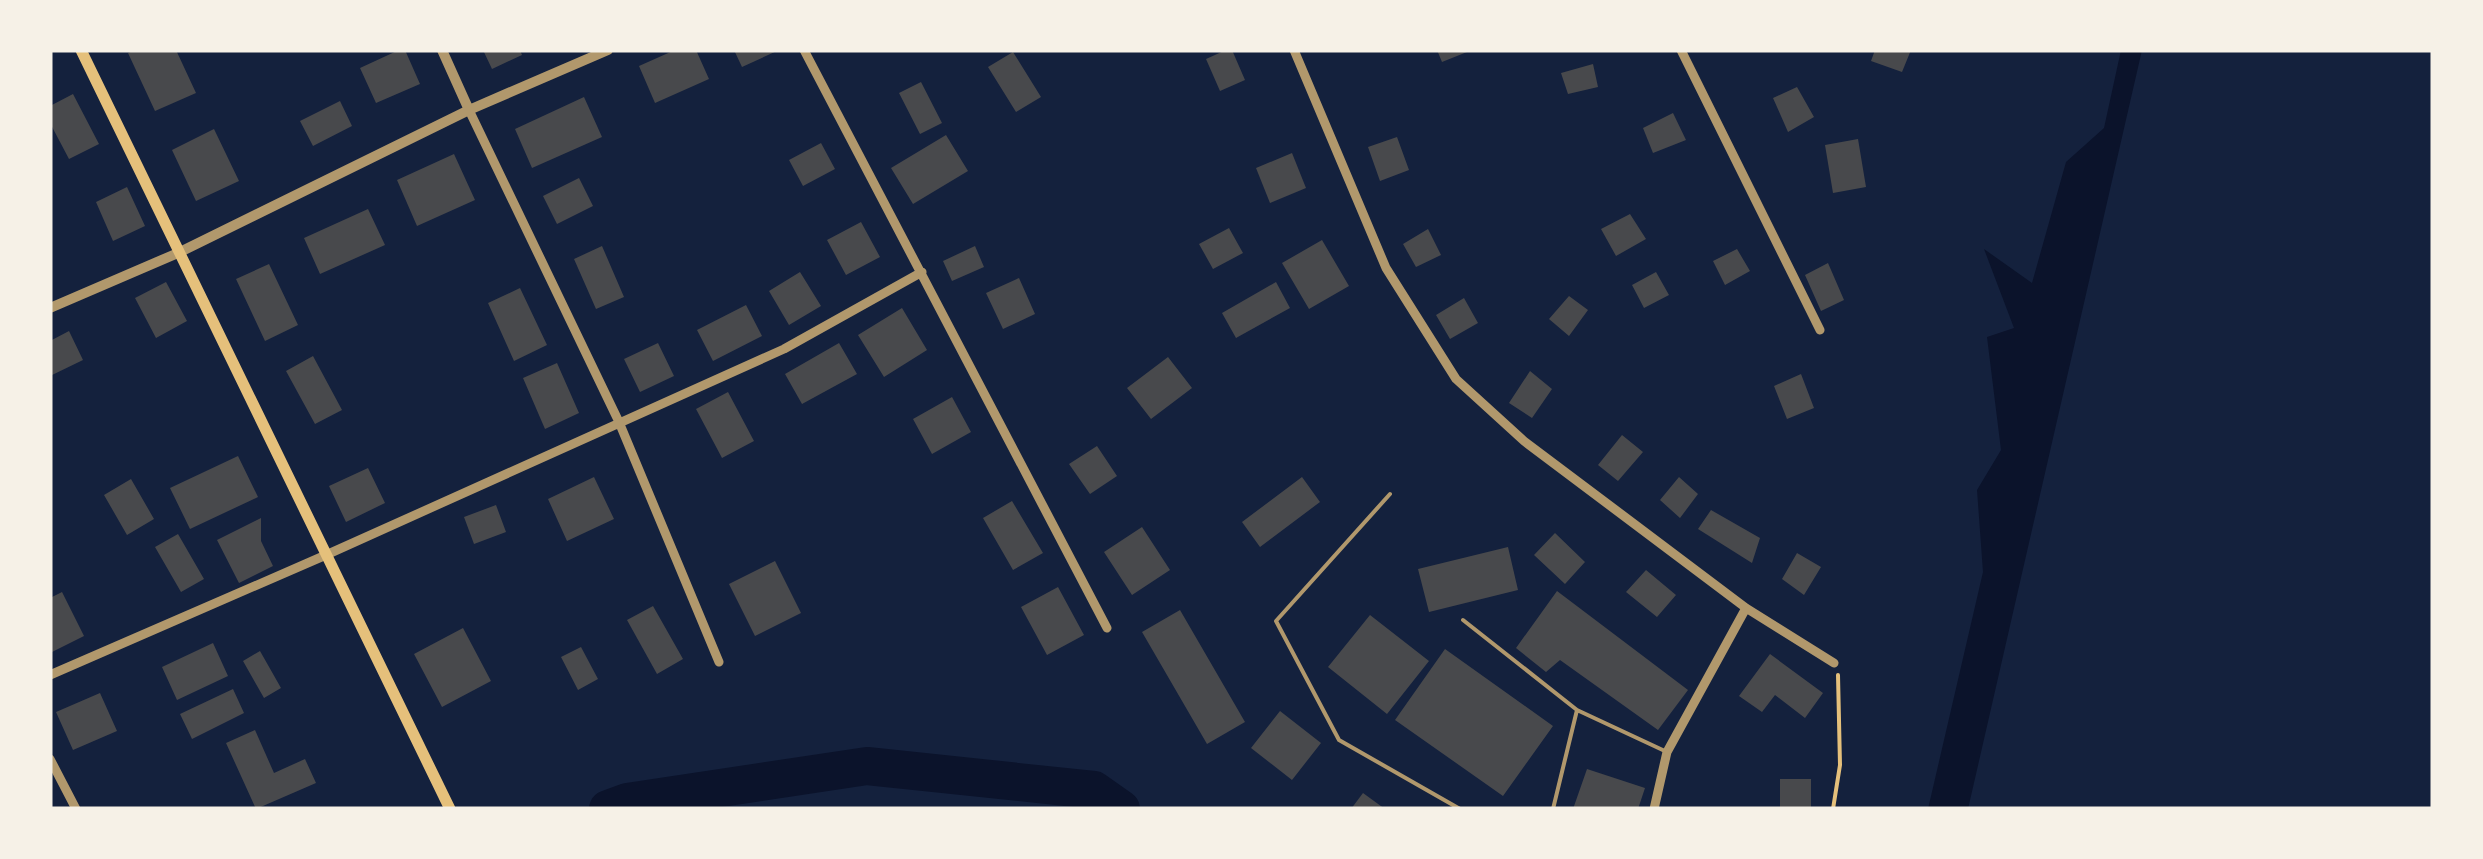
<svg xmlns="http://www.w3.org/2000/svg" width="2483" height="859" font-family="Ubuntu,sans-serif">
  <rect width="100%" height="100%" fill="#14213d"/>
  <path fill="#0b132b" d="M2121 50H2142L1968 809H1928L1983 572 1977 490 2001 450 1987 337 2014 328 1984 249 2032 283 2066 162 2104 128Z"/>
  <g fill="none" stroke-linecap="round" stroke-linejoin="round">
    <path stroke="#0b132b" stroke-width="38" d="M608 809 627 802 867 766 1094 790 1121 809"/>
  </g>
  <path fill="#48494c" d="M135 50H176L196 93 155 111 128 53Z
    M399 50H405L420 84 376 103 360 68Z
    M483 50H520L522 55 492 69Z
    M675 50H696L709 79 655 103 639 66Z
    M734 50H779L742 67Z
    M1226 50H1232L1245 80 1220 91 1206 59Z
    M1437 50H1472L1442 62Z
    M1875 50H1911L1902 72 1871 61Z
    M1013 52 1041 97 1016 112 988 67Z
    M1593 64 1598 87 1568 94 1561 73Z
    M921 82 942 123 920 134 899 93Z
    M1797 87 1814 117 1788 132 1773 98Z
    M73 94 99 144 69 159 50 123V106Z
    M584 97 602 137 532 168 515 129Z
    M340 101 352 126 313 146 300 121Z
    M1673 113 1686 140 1653 153 1643 128Z
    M214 129 239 181 196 201 172 150Z
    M946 135 968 171 913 204 891 168Z
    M1397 137 1409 170 1380 181 1368 147Z
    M1858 139 1866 187 1833 193 1825 145Z
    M821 143 835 169 803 186 789 160Z
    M1292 153 1306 188 1270 203 1256 168Z
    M454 154 475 200 417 226 397 180Z
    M579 178 593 206 557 224 543 196Z
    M127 187 145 226 113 241 96 202Z
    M368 209 385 245 320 274 304 238Z
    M1630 214 1646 239 1616 256 1601 229Z
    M861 222 880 257 846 275 827 240Z
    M1229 228 1243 253 1213 269 1199 244Z
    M1428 229 1441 255 1416 267 1403 244Z
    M1322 240 1349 286 1309 309 1282 263Z
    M602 246 624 297 596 309 574 259Z
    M975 246 984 267 952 281 943 261Z
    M1737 249 1750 271 1725 285 1713 261Z
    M1828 263 1844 300 1821 311 1805 275Z
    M269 264 298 325 265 341 236 279Z
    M800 272 821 306 789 325 769 291Z
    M1656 272 1669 295 1644 308 1632 285Z
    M1019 278 1035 314 1003 329 986 293Z
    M166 282 187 321 156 338 135 298Z
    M1276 282 1290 308 1236 338 1222 313Z
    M520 288 547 345 514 361 488 303Z
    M1569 296 1588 310 1569 336 1549 319Z
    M1464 298 1478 323 1450 339 1436 315Z
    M746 305 762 336 713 361 697 330Z
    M902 308 927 350 884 377 858 335Z
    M69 331 83 360 50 376V341Z
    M658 343 674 376 640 392 624 359Z
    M839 343 857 374 802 404 785 374Z
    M313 356 342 410 315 424 286 371Z
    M1168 357 1192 388 1151 419 1127 388Z
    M557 363 579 413 545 429 523 378Z
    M1530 371 1552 389 1532 418 1509 403Z
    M1801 374 1814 408 1787 419 1774 386Z
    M728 392 754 441 722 458 696 409Z
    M952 397 971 432 932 454 913 419Z
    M1622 435 1643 452 1618 481 1598 465Z
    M1097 446 1117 476 1090 494 1069 464Z
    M238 456 258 497 190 529 170 488Z
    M368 468 385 503 346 522 329 486Z
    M594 477 614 519 567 541 548 499Z
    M1302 477 1320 502 1260 547 1242 522Z
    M1679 477 1698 494 1680 518 1660 500Z
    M131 479 154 519 127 535 104 495Z
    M1012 501 1043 553 1013 570 983 518Z
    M496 505 506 532 474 544 464 517Z
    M1711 510 1760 538 1752 563 1698 529Z
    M261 518V541L273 566 239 583 217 540Z
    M1142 527 1170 570 1132 595 1104 552Z
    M1555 533 1585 562 1565 584 1534 555Z
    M178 534 204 579 181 592 155 547Z
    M1508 547 1518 590 1429 612 1418 569Z
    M1797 553 1821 567 1804 595 1782 579Z
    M775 561 801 613 755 636 729 584Z
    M1646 570 1676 595 1657 617 1626 592Z
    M1058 587 1084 635 1047 655 1021 607Z
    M1557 591 1688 690 1658 730 1560 660 1546 672 1516 648Z
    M62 592 84 636 50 653V598Z
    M653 606 683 659 657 674 627 620Z
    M1180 610 1245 722 1207 744 1142 632Z
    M1370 615 1429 661 1387 714 1328 667Z
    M463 628 491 681 442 707 414 654Z
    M213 643 228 676 177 700 162 667Z
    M581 647 598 679 578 690 561 657Z
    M1445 649 1553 726 1503 796 1395 720Z
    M260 651 281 688 264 698 243 661Z
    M1770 654 1823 693 1805 718 1775 695 1762 712 1739 696Z
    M233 689 244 713 192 739 180 714Z
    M100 693 117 731 73 750 56 712Z
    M1280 711 1321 743 1292 780 1251 748Z
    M255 730 274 773 305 759 316 783 256 809 226 743Z
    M1587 769 1645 788 1638 809H1573Z
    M1780 779H1811V809H1780Z
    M1363 793 1385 809H1351Z"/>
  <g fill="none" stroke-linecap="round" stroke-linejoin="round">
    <path stroke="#e5c07b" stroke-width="4" d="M1833 809 1840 765 1838 675"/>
    <path stroke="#b1986c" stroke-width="4" d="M1390 494 1276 621 1339 740 1460 809
      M1463 620 1577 710
      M1553 809 1577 710 1667 752"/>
    <path stroke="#b1986c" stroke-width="9" d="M804 50 1107 628
      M1294 50 1386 268 1456 379 1524 441 1746 608 1834 663
      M1681 50 1820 330
      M469 110 619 422 719 662
      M50 675 326 555 784 349 922 272
      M50 759 76 809
      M1654 809 1667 752 1746 608"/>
    <path stroke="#b1986c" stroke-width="10" d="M442 50 469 110
      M50 308 178 253 469 110 608 50"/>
    <path stroke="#e5c07b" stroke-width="11" d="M81 50 450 809"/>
  </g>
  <rect width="2483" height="859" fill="none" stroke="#f6f1e7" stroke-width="105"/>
</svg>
